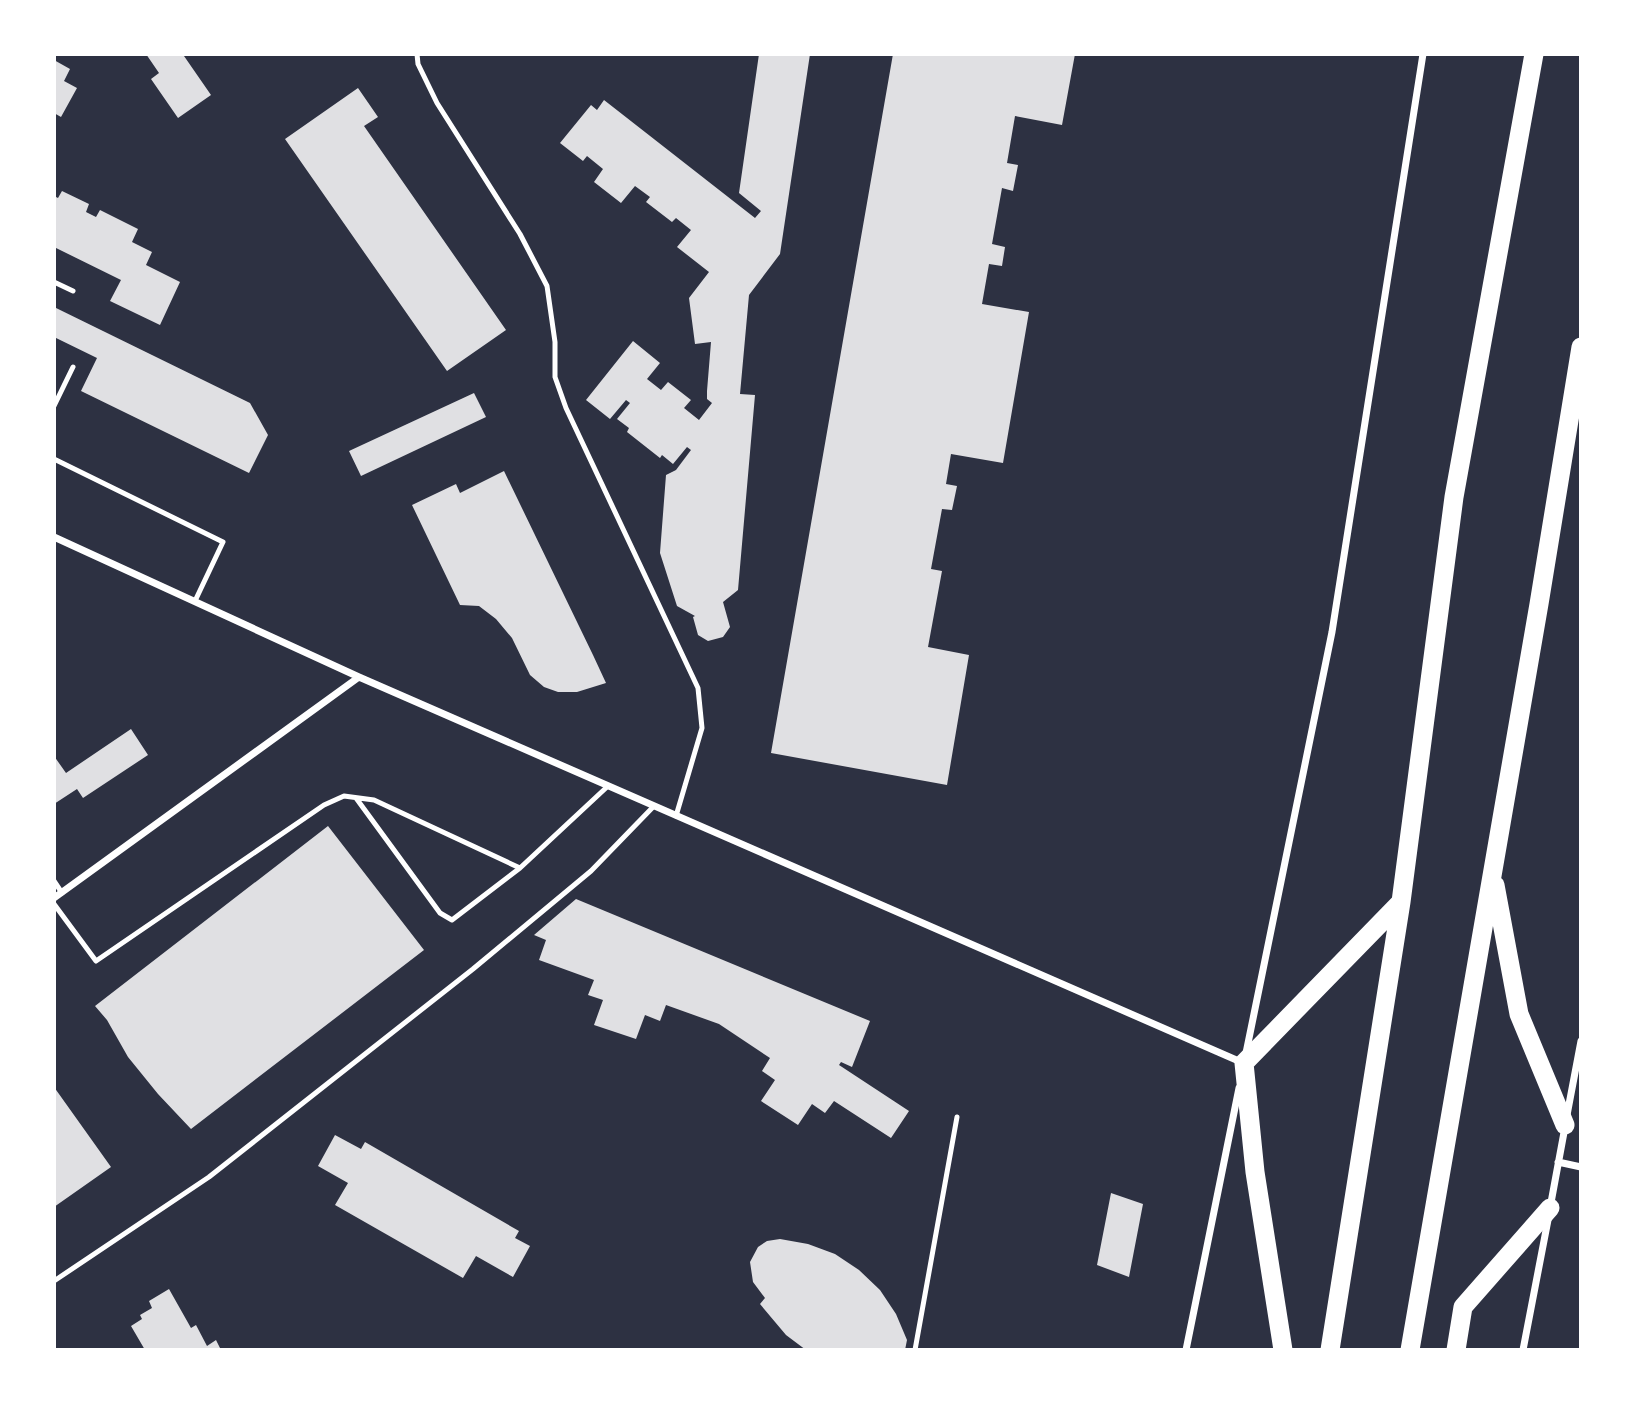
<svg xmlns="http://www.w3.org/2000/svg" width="1635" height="1404" font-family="Manrope,sans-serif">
  <rect width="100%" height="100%" fill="#2d3142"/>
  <path fill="#e0e0e3" d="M146 54H186L184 56 211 95 178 118 151 79 159 73Z
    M759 54H810L780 254 749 295 740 394 755 395 738 590 723 602 730 627 723 637 708 641 698 635 693 617 695 616 677 606 660 553 666 475 676 470 691 450 687 447 673 464 662 455 660 458 627 432 629 428 617 419 630 403 626 400 610 419 586 400 633 341 660 363 647 379 661 390 668 382 691 400 684 408 699 420 712 403 707 399V391L711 342 695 344 689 298 709 272 677 247 691 230 676 218 672 222 646 202 650 197 635 186 621 203 594 182 603 169 587 156 583 161 560 143 591 105 597 110 604 100 755 218 761 211 739 193Z
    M893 54H1075L1062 125 1015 116 1007 163 1018 165 1013 191 1002 188 992 244 1005 247 1002 266 989 264 982 304 1029 312 1003 463 951 454 946 484 957 486 952 510 942 509 931 569 942 571 928 647 969 655 947 785 771 753Z
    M54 60 70 69 64 81 77 88 61 117 54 113Z
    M358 88 378 117 364 126 506 330 447 371 285 139Z
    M62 191 89 204 86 212 96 217 100 210 138 229 132 242 152 252 146 265 180 282 160 325 110 301 121 280 54 247V196L58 198Z
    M54 307 250 403 268 435 249 473 81 391 97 358 54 337Z
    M474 393 486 417 361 476 349 451Z
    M504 471 593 655 606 683 577 692H558L544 687 530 675 512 638 496 619 479 606 460 605 412 505 456 484 460 493Z
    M131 729 148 755 83 798 77 789 54 804V756L66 773Z
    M328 826 424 950 191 1129 158 1094 128 1057 107 1020 95 1006Z
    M576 899 870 1021 852 1067 841 1062 839 1065 909 1111 891 1138 834 1101 825 1113 812 1104 798 1125 761 1101 775 1080 762 1071 770 1058 719 1024 666 1005 660 1021 645 1015 636 1039 594 1025 603 1000 588 995 594 980 539 960 546 940 534 935Z
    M54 1087 111 1167 54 1207Z
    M335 1135 361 1149 365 1142 519 1231 515 1238 530 1246 513 1277 476 1256 463 1278 335 1205 348 1183 318 1166Z
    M1111 1193 1143 1204 1129 1277 1097 1265Z
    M780 1239 808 1244 835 1254 859 1270 880 1290 896 1314 907 1340 905 1350H806L786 1335 760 1304 765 1298 753 1282 750 1262 758 1247 767 1241Z
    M169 1289 191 1328 196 1325 207 1346 216 1340 221 1350H145L131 1326 142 1319 140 1315 152 1308 149 1301Z"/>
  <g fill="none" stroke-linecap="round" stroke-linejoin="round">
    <path stroke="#fff" stroke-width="5" d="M417 54 418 64 437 103 520 234 547 286 555 342V377L566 408 698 688 702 728 676 816
      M54 282 73 291
      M54 406 73 367
      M54 459 223 542 195 601
      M356 798 440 913 452 920 520 868
      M54 881 62 893
      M54 904 96 961 324 805 344 796 374 800 520 868 608 786
      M54 1281 209 1177 473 969 591 871 654 806
      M915 1350 957 1117"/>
    <path stroke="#fff" stroke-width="7" d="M54 537 359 677 1241 1062
      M54 898 359 677
      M1246 1053 1332 632 1423 54
      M1567 1115 1581 1041
      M1558 1162 1581 1167
      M1550 1208 1565 1127
      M1186 1350 1239 1088
      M1523 1350 1548 1220"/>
    <path stroke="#fff" stroke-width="19" d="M1495 885 1519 1014 1565 1125
      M1283 1350 1255 1172 1244 1063 1401 902
      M1330 1350 1401 902 1454 497 1534 54
      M1410 1350 1539 604 1581 347
      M1456 1350 1463 1307 1550 1208"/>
  </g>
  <rect width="1635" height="1404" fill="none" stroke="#ffffff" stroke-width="112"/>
</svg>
